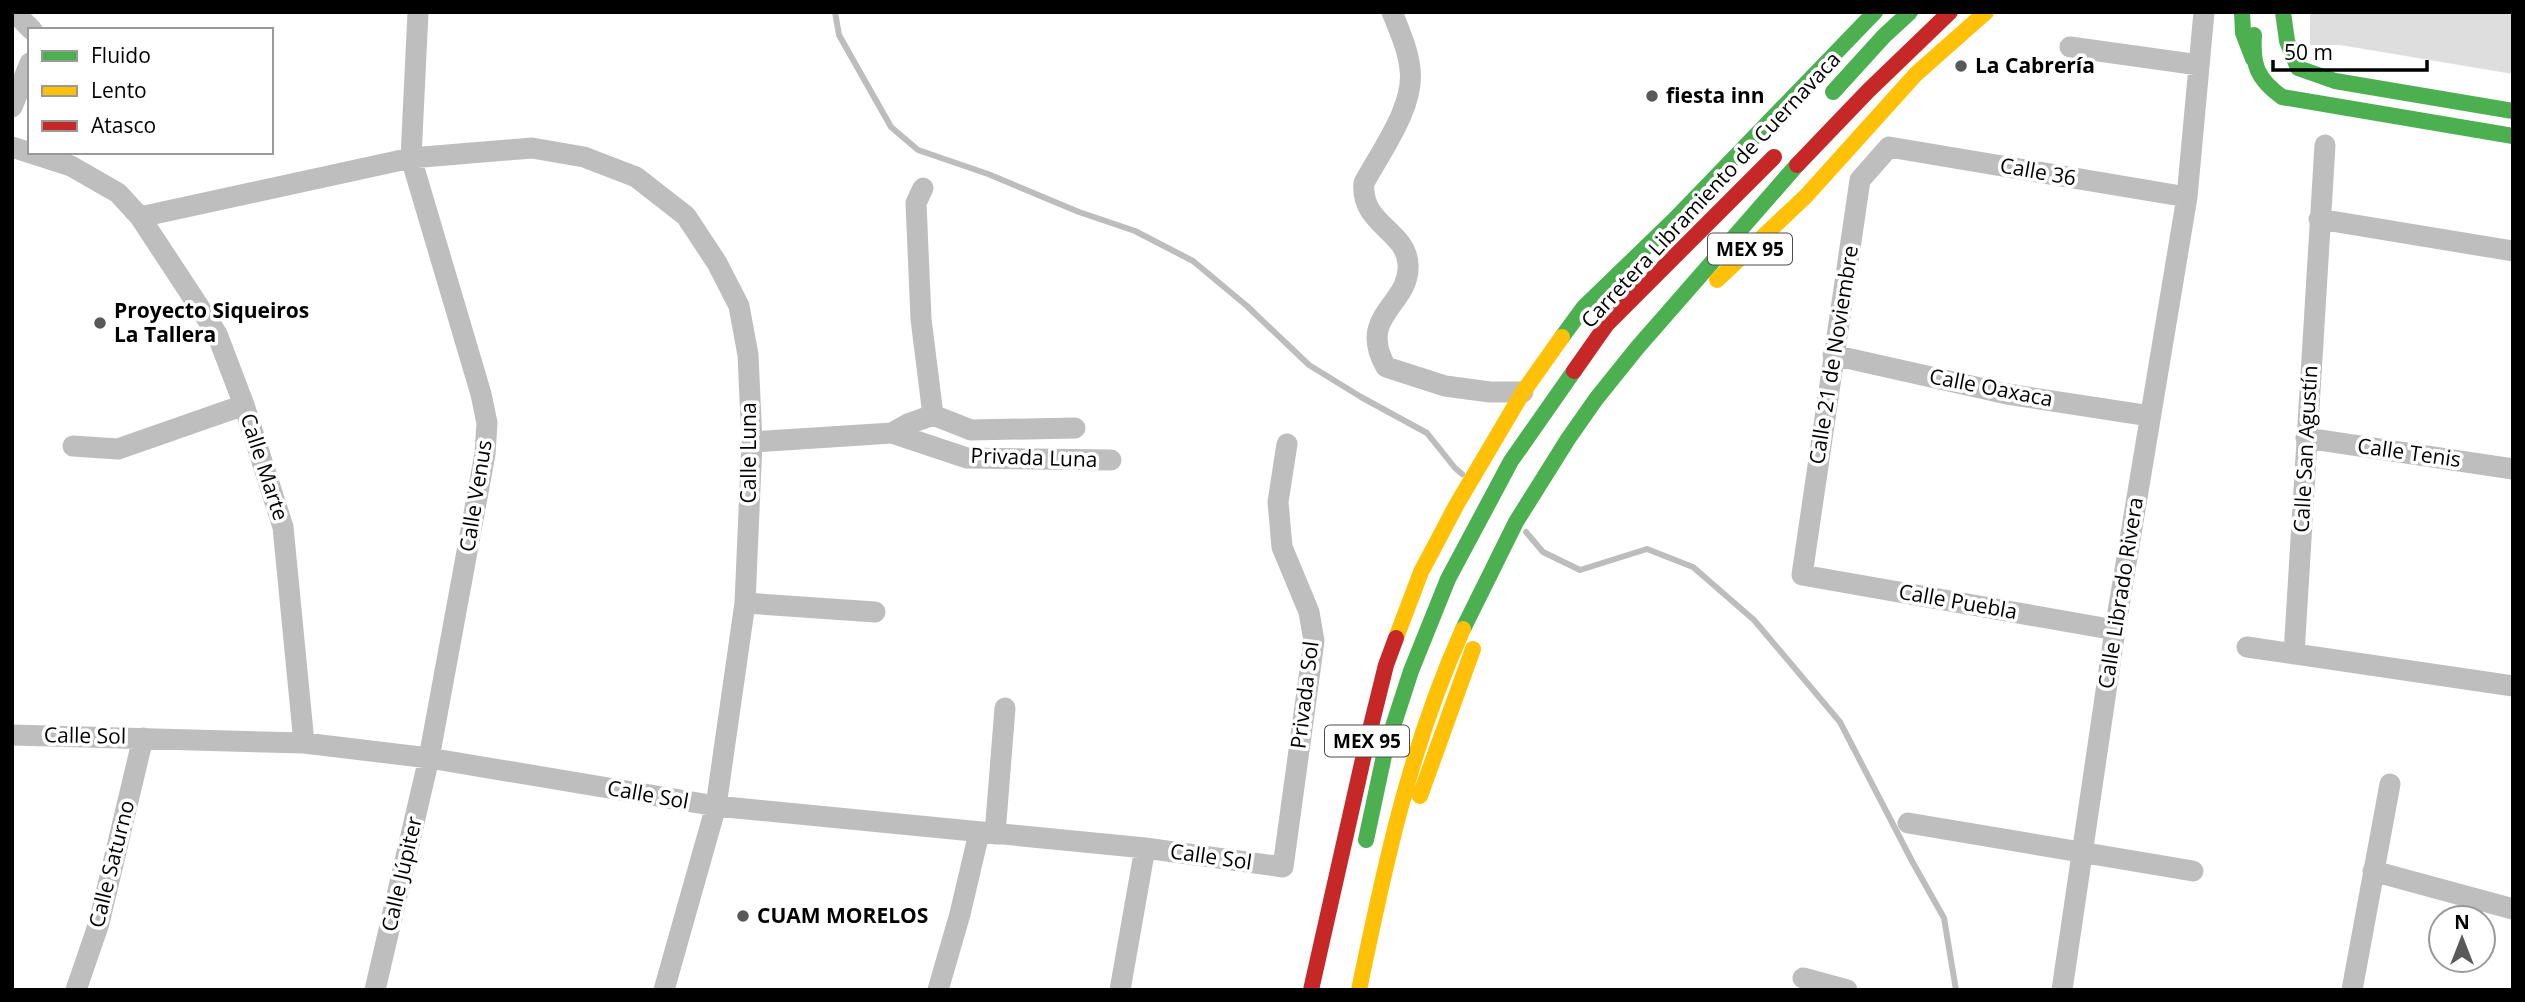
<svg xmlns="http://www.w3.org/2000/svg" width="2525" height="1002" font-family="'Open Sans',sans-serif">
  <rect width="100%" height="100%" fill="#fff"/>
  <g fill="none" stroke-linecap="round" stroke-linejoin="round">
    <path stroke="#bdbdbd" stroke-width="6" d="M835 12 839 35 891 127 918 150 988 174 1079 212 1135 231 1193 261 1247 306 1309 365 1361 397 1427 433 1455 468 1462 474
      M1526 532 1543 552 1580 570 1647 549 1693 567 1754 620 1840 722 1913 863 1944 918 1956 990"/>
  </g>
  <path fill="#dedede" d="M2310 12H2513V74L2340 45H2310Z"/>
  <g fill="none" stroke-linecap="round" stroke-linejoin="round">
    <path stroke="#bebebe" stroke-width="21" d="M1392 12C1399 30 1408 49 1410 69 1415 106 1381 151 1364 183 1360 224 1406 230 1408 264 1411 305 1356 315 1386 367L1445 386 1490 392H1523
      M12 16 19 17 32 30
      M2070 47 2199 65
      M12 107 30 63
      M12 147 71 166 118 193 140 217 217 334 244 405 283 527 304 743
      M140 217 411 158 532 148 584 157 636 177 686 216 717 263 739 306 748 355 752 442 745 603 716 806 664 990
      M2319 219 2513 251
      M1833 355 2007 394 2150 416
      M933 415 971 430 1075 428
      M892 433 908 424 933 415 921 319 916 203 923 188
      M2306 438 2513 469
      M752 442 892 433 967 458 1111 460
      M73 446 118 449 244 405
      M745 603 875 612
      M2115 630 1802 575 1860 180 1889 147 2187 197
      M2247 647 2513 686
      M2294 654 2325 145
      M12 735 304 743 429 758 716 806 1145 848 1283 867 1314 641 1309 612 1282 547 1278 502 1287 444
      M1908 823 2193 871
      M995 834 1005 708
      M2373 871 2513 909
      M1803 978 1847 990
      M76 990 99 923 143 738
      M375 990 429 758 485 454 487 423 481 394 411 158 418 12
      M938 990 960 914 979 833
      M1120 990 1145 848
      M2062 990 2115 630 2187 197 2204 12
      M2352 990 2390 784"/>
    <path stroke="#4caf50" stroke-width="16" d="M2242 12 2243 33 2253 59
      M2283 12 2287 41 2298 68 2335 81 2513 111
      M2254 35C2252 65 2257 79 2282 97L2513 136
      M1833 92 1884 36 1910 12
      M1562 337 1584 307 1675 219 1875 12
      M1463 629 1516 522 1568 439 1596 399 1637 348 1797 165
      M1366 840 1385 751 1411 671 1448 579 1511 461 1574 371"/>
    <path stroke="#ffc107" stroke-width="16" d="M1717 280 1806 196 1916 74 1986 12
      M1396 638 1421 572 1457 504 1523 392 1562 337
      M1420 796 1473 649
      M1359 990C1385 864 1410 747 1463 629"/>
    <path stroke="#c62828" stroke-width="16" d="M1797 165 1868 91 1950 12
      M1574 371 1607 324 1774 157
      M1311 990 1365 750 1386 665 1396 638"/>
  </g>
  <g fill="#595959" stroke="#fff" stroke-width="2.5">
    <circle cx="1961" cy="66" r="7"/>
    <circle cx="1652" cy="96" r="7"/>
    <circle cx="100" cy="323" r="7"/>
    <circle cx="743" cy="916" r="7"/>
  </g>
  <g text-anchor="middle" stroke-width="7" stroke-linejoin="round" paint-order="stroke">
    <g fill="#fff" stroke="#4c4c4c" stroke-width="2">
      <rect x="1708" y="233.5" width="84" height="31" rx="5"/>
      <rect x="1325" y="725.5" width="84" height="31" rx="5"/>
    </g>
    <g font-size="19" font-weight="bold" fill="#000">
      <text x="1750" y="256">MEX 95</text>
      <text x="1367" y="748">MEX 95</text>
    </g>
    <g font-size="21" font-weight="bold" fill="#000" stroke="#fff" text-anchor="start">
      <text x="1975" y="73">La Cabrería</text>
      <text x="1666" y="103">fiesta inn</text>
      <text x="114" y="318">Proyecto Siqueiros<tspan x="114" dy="24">La Tallera</tspan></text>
      <text x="757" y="923">CUAM MORELOS</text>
    </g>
    <g font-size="21" fill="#000" stroke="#fff">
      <text transform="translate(2038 172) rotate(10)" y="7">Calle 36</text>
      <text transform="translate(1711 190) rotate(-47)" y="7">Carretera Libramiento de Cuernavaca</text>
      <text transform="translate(1834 355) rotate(-81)" y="7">Calle 21 de Noviembre</text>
      <text transform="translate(1991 388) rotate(11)" y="7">Calle Oaxaca</text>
      <text transform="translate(2306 449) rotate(-87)" y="7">Calle San Agustín</text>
      <text transform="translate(749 453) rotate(-90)" y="7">Calle Luna</text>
      <text transform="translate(2409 453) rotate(8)" y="7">Calle Tenis</text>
      <text transform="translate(1034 458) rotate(2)" y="7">Privada Luna</text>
      <text transform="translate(264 467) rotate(72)" y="7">Calle Marte</text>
      <text transform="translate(476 496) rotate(-81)" y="7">Calle Venus</text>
      <text transform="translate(2121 593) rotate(-81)" y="7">Calle Librado Rivera</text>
      <text transform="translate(1958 602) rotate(10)" y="7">Calle Puebla</text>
      <text transform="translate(1305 695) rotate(-83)" y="7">Privada Sol</text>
      <text transform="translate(85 736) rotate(1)" y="7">Calle Sol</text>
      <text transform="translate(648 795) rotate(10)" y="7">Calle Sol</text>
      <text transform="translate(1211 857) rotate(8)" y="7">Calle Sol</text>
      <text transform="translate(112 864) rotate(-76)" y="7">Calle Saturno</text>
      <text transform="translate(402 874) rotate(-77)" y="7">Calle Júpiter</text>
    </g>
  </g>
  <rect width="2525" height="1002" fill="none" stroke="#000000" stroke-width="28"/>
  <rect x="28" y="28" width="245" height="126" fill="#ffffff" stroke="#999999" stroke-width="2"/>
  <rect x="42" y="51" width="35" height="10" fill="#4caf50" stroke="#999999" stroke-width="2"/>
  <text x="91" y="63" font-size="21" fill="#000000">Fluido</text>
  <rect x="42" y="86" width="35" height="10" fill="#ffc107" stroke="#999999" stroke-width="2"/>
  <text x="91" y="98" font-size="21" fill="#000000">Lento</text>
  <rect x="42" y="121" width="35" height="10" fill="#c62828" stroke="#999999" stroke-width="2"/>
  <text x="91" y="133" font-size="21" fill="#000000">Atasco</text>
  <g transform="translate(2462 939)"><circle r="33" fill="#ffffff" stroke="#999999" stroke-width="2"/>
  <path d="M0-5L12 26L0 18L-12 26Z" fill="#595959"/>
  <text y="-10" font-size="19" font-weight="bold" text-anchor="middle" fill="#000000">N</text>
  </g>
  <path d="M2273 60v10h154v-10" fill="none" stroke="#000000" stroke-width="3.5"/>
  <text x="2284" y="60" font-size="21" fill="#000000" stroke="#ffffff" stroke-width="5" paint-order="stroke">50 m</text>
</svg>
